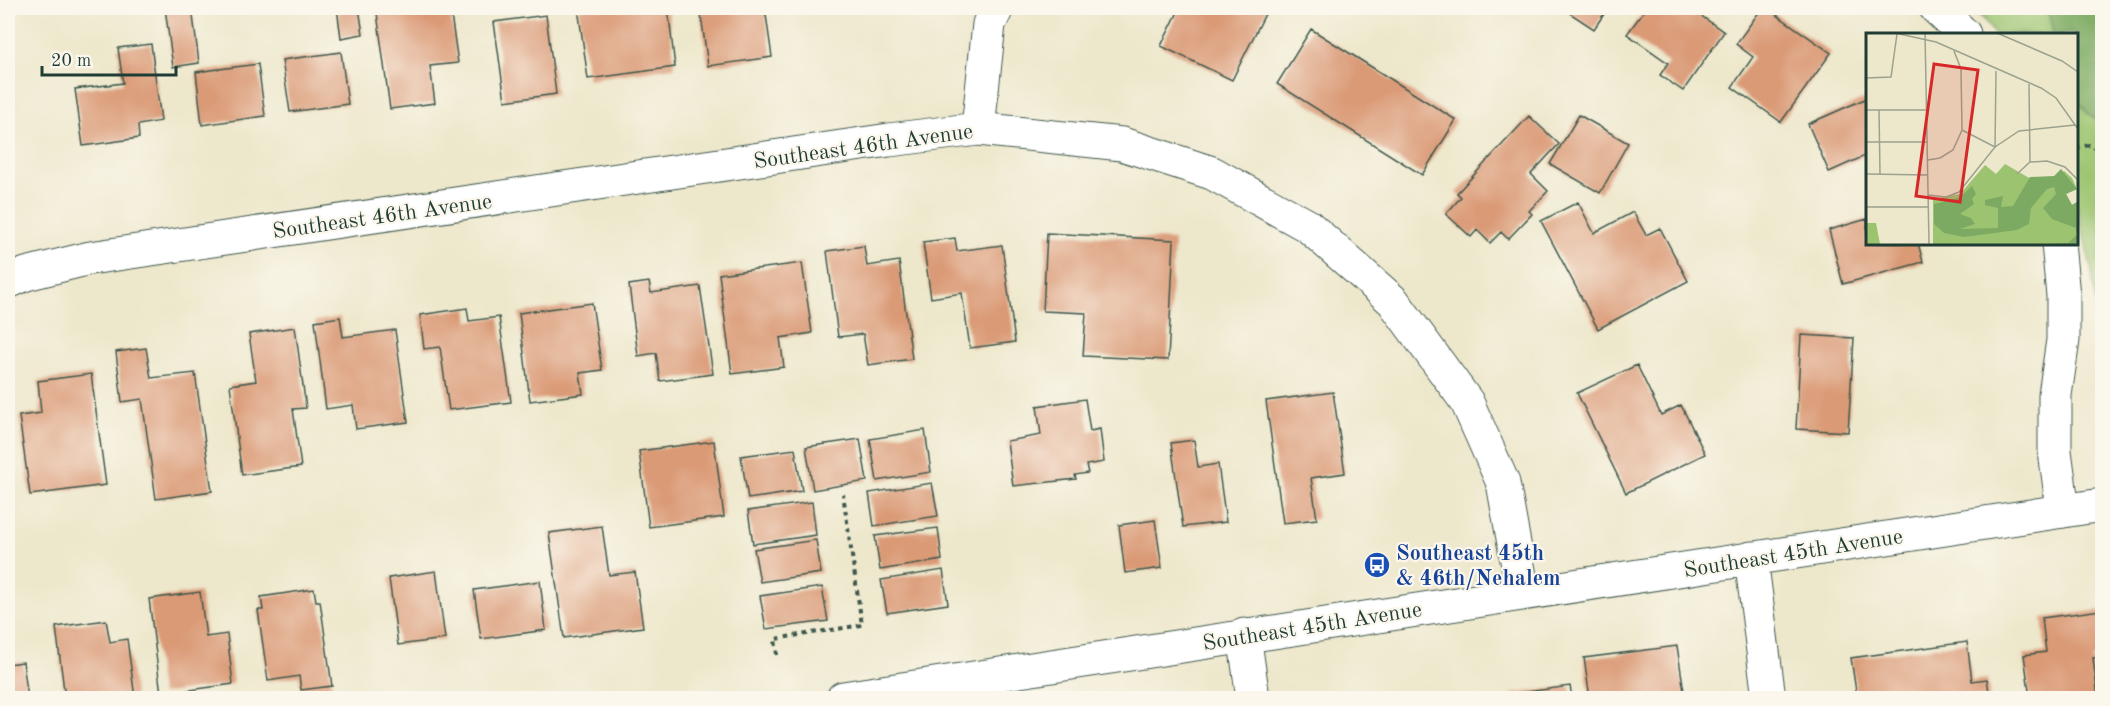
<svg xmlns="http://www.w3.org/2000/svg" width="2110" height="706" font-family="'Old Standard TT',serif">
  <rect width="100%" height="100%" fill="#fbf7ec"/>
  <filter id="ink" filterUnits="userSpaceOnUse"><feTurbulence type="fractalNoise" baseFrequency=".0167" numOctaves="2"/><feDisplacementMap in="SourceGraphic" scale="12" xChannelSelector="R" yChannelSelector="G"/><feConvolveMatrix kernelMatrix="1 2 1 2 8 2 1 2 1" color-interpolation-filters="sRGB"/></filter>
  <filter id="wash" filterUnits="userSpaceOnUse"><feTurbulence type="fractalNoise" baseFrequency=".008" numOctaves="4" result="noise"/><feDisplacementMap in="SourceGraphic" scale="24" xChannelSelector="R" yChannelSelector="G"/><feGaussianBlur stdDeviation="1.35" result="paint"/><feColorMatrix in="noise" values="0 0 0 0 0 0 0 0 0 0 0 0 0 0 0 0 0 1.4 0 .05"/><feComposite in="paint" operator="in"/></filter>
  <g filter="url(#wash)">
    <rect width="100%" height="100%" fill="#ede7cb"/>
    <path fill="#9cc470" stroke="#5e8052" stroke-width="1.5" d="M1970 8H2102V350L2091 267 2076 202V34H1994L1985 20Z"/>
    <path fill="#7daa62" stroke="#4e744b" stroke-width="1.5" d="M2042 8H2102V123L2087 113 2076 97V34H2053L2050 17Z"/>
    <g id="blocks">
      <path fill="#da9a76" d="M165 8H192L199 63 173 67Z
        M337 8H359L363 34 341 38Z
        M419 8H450L458 63 430 66 435 103 390 109 377 13Z
        M578 8H668L675 67 588 79Z
        M700 8H765L772 57 708 66Z
        M1180 8H1268L1232 80 1161 46Z
        M1562 8H1608L1594 29Z
        M1646 8H1690L1724 32 1683 91 1660 75 1668 63 1627 34Z
        M1762 8H1767L1831 53 1781 122 1732 87 1753 57 1736 44Z
        M546 15 556 94 505 101 494 22Z
        M1311 29 1456 120 1422 175 1277 84Z
        M151 44 161 121 138 125 139 138 83 146 75 89 123 83 118 48Z
        M341 52 348 104 290 112 282 60Z
        M258 64 265 116 202 125 196 72Z
        M1867 98V155L1829 172 1808 124Z
        M1579 115 1628 143 1600 193 1550 164Z
        M1529 116 1559 144 1531 174 1548 191 1529 211 1532 214 1508 239 1501 232 1490 243 1477 230 1471 237 1446 214 1461 197 1457 193Z
        M1578 202 1594 233 1633 212 1646 235 1660 228 1688 281 1598 329 1541 221Z
        M1867 219V243H1918L1923 262 1843 284 1829 230Z
        M1047 233 1174 240 1168 360 1083 356 1086 313 1043 311Z
        M955 238 957 251 1002 245 1015 342 970 348 962 293 931 298 923 242Z
        M864 246 867 266 899 261 912 359 868 365 863 334 838 337 827 251Z
        M802 263 812 333 780 338 784 367 732 374 719 274Z
        M649 282 651 293 700 286 713 374 660 381 656 353 638 356 629 285Z
        M592 303 602 370 580 373 583 394 530 401 519 313Z
        M467 308 469 321 499 317 511 402 449 410 440 347 424 349 420 315Z
        M340 317 343 337 395 330 408 422 356 429 353 405 326 409 315 321Z
        M295 327 306 408 293 409 301 467 242 475 230 385 256 381 249 334Z
        M1801 335 1854 338 1848 432 1796 429Z
        M146 348 151 378 195 373 212 491 156 499 142 399 122 402 116 352Z
        M1637 365 1661 415 1681 405 1705 454 1626 493 1577 393Z
        M91 374 106 485 30 495 19 416 41 413 38 381Z
        M1333 392 1345 473 1311 478 1317 519 1283 523 1266 401Z
        M1085 399 1090 431 1100 429 1104 462 1086 465 1088 473 1075 475 1076 479 1013 486 1007 441 1041 435 1037 406Z
        M925 430 931 472 877 481 870 439Z
        M860 439 867 481 813 490 806 447Z
        M1194 440 1198 467 1218 464 1226 522 1183 527 1171 443Z
        M714 441 724 517 649 527 639 451Z
        M795 449 802 491 748 499 741 456Z
        M932 483 938 516 874 526 869 493Z
        M812 502 816 535 753 544 748 511Z
        M1155 520 1162 568 1125 573 1119 525Z
        M602 526 609 575 635 572 643 627 564 638 549 533Z
        M938 528 942 560 880 570 875 536Z
        M816 540 821 573 760 582 754 549Z
        M943 570 948 604 887 613 881 580Z
        M436 571 445 639 398 645 389 578Z
        M540 581 546 630 481 639 474 590Z
        M822 587 828 621 766 629 760 596Z
        M314 589 316 601H320L332 686 301 690 299 676 268 681 258 610H263L261 597Z
        M200 592 206 637 227 634 233 684 161 694 149 599Z
        M2101 610 2102 657 2093 658 2098 698H2030L2024 655 2046 652 2042 618Z
        M106 620 110 642 127 639 135 698H65L56 627Z
        M1967 642 1972 681 1987 679 1990 698H1857L1851 658Z
        M1677 646 1685 698H1614L1613 696 1590 698 1584 658Z
        M23 662 28 698H8V664Z
        M1570 686 1572 698H1513L1512 694Z"/>
    </g>
  </g>
  <g filter="url(#ink)">
    <use href="#blocks" fill-opacity="0" stroke="#3e564b" stroke-width="1.5"/>
    <g fill="none" stroke-linecap="round" stroke-linejoin="round">
      <g stroke="#3e564b" stroke-width="35">
        <path id="minor" d="M1936 8 1964 34
          M978 129 989 24 997 8
          M2058 243 2063 296V340L2055 395V451L2063 511
          M8 282 26 274 90 258 889 140 978 129 1122 144 1212 173 1308 226 1393 301 1467 402 1503 483 1523 593
          M1751 558 1769 698
          M1244 635 1253 698"/>
      </g>
      <g stroke="#3e564b" stroke-width="35">
        <path id="tertiary" d="M843 698 2102 505"/>
      </g>
      <path stroke="#3e564b" stroke-width="4" stroke-dasharray="4.5 4.5" stroke-linecap="butt" d="M2076 148 2089 145 2102 151
        M777 655 775 639 862 625 843 494"/>
      <use href="#minor" stroke="#fff" stroke-width="33"/>
      <use href="#tertiary" stroke="#fff" stroke-width="33"/>
    </g>
  </g>
  <defs>
    <g id="bus-disc" transform="scale(1.35)"><circle r="9.5" fill="#1a4fb4" stroke="#fbf7ec"/><path d="M-5-6H5V4H4V6H2V4H-2V6H-4V4H-5ZM-3.5-4V0h7V-4ZM-3.5 1.2v1.5H-2V1.2ZM2 1.2v1.5H3.5V1.2Z" fill="#fff"/></g>
  </defs>
  <g fill-rule="evenodd">
    <use href="#bus-disc" x="1377" y="565"/>
  </g>
  <g text-anchor="middle" stroke-width="4.5" stroke-linejoin="round" paint-order="stroke">
    <g font-size="22" fill="#1f3d34" stroke="#fbf7ec">
      <text transform="translate(863 145) rotate(-8)" y="8">Southeast 46th Avenue</text>
      <text transform="translate(382 215) rotate(-8)" y="8">Southeast 46th Avenue</text>
      <text transform="translate(1793 552) rotate(-9)" y="8">Southeast 45th Avenue</text>
      <text transform="translate(1312 625) rotate(-9)" y="8">Southeast 45th Avenue</text>
    </g>
    <g font-size="22" font-weight="bold" fill="#164399" stroke="#fbf7ec" text-anchor="start">
      <text x="1396" y="560">Southeast 45th<tspan x="1396" dy="25">&amp; 46th/Nehalem</tspan></text>
    </g>
  </g>
  <g transform="translate(1866 33)">
    <rect width="212" height="212" fill="#ede7cb"/>
    <path d="M139 131 170 149 191 147 198 138 206 145 211 156 200 161 206 172 211 169V207L199 211H67V166L94 161 119 132 130 141ZM0 190H10L14 211H0Z" fill="#9cc470"/>
    <path d="M195 136 211 156 200 161 206 172 211 169 212 210 210 211H181L202 210 211 202 210 195 186 186 177 175 190 161 188 154 181 156 165 175 163 191 151 197 98 204 78 200 68 191V171L93 165 106 153 110 161 106 166 108 171 94 181 105 185 109 191 94 196 132 195V175L119 172V167L137 163 135 174 147 173 164 144 188 143Z" fill="#7daa62"/>
    <path fill="none" stroke="#9ba38f" stroke-width="1.5" d="M29 0 70 9 175 55 190 65 212 96M59 0 63 211M131 0 196 28 212 39M0 45 25 44 31 1M163 51 164 129M0 77H61M13 77 14 141M96 97 129 114 130 38M0 109H62M62 127 74 125 87 117 96 97 95 36 88 18M0 141 62 142M151 141 164 129 181 128 199 134 212 147M62 162 80 164 93 159 129 114 153 98 209 92M0 174H62"/>
    <path fill="#d62828" fill-opacity="0.15" stroke="#d62828" stroke-width="3" d="M68 31 112 37 94 169 50 163Z"/>
    <rect width="212" height="212" fill="none" stroke="#1f3d34" stroke-width="3"/>
  </g>
  <rect width="2110" height="706" fill="none" stroke="#fbf7ec" stroke-width="30"/>
  <path d="M42 66v9h134v-9" fill="none" stroke="#1f3d34" stroke-width="3"/>
  <text x="51" y="66" font-size="18" fill="#1f3d34" stroke="#fbf7ec" stroke-width="4.5" paint-order="stroke">20 m</text>
</svg>
